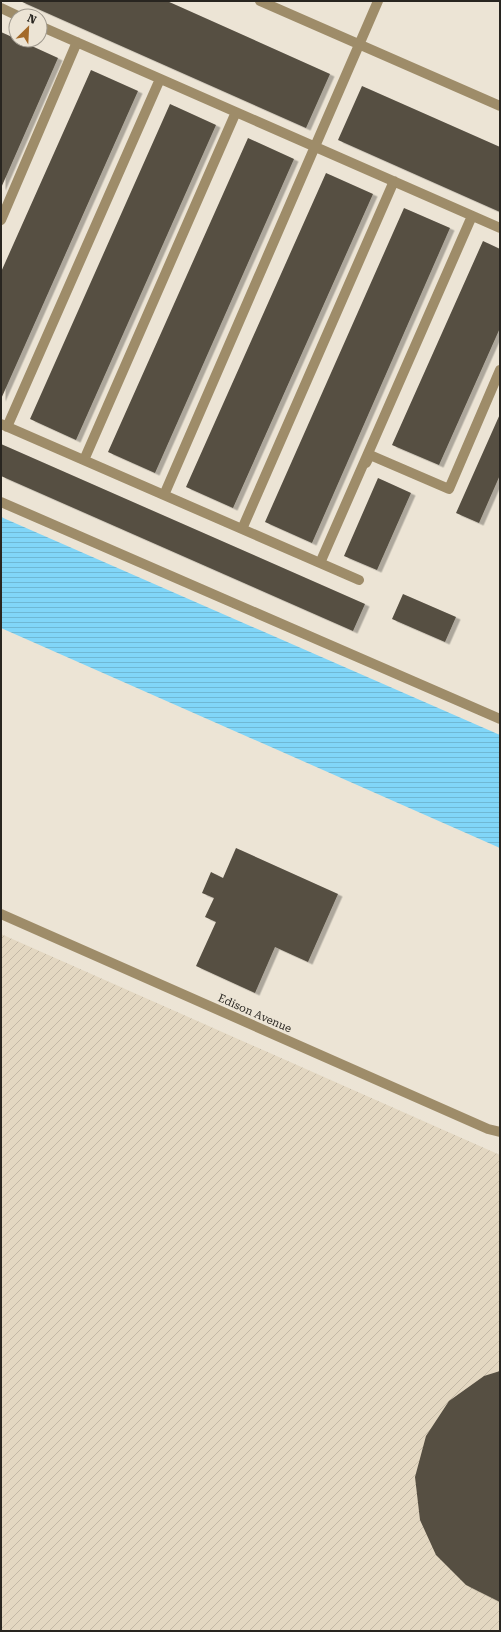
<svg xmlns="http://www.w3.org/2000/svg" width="501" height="1632" font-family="'Roboto Serif',serif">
  <defs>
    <pattern id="industrial-furrows" width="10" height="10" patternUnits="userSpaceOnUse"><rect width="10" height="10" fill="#e3d7c1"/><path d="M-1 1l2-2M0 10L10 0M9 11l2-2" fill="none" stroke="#c3b8a6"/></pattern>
    <pattern id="water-rules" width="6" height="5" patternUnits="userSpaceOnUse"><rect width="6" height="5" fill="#81d6f8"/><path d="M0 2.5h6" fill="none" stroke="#6fb8d4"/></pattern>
    <filter id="shadow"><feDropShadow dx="4.5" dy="2.5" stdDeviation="0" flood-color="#0004"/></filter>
  </defs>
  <rect width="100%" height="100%" fill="#ece4d5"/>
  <path fill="url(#industrial-furrows)" d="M1 934 500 1155V1631H1Z"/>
  <path fill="url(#water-rules)" d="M1 517 500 735V848L1 628Z"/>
  <path fill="#564f42" filter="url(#shadow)" d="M20 1H167L330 74 306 128Z
    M1 32 58 58 1 188Z
    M91 70 138 91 1 399V272Z
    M362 86 500 147V212L338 140Z
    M170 104 216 125 76 440 30 419Z
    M248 138 294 159 155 473 108 452Z
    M326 173 373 194 233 508 186 487Z
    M404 208 450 228 312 543 265 522Z
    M483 241 500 249V328L439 465 392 445Z
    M500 414V475L479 523 456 513Z
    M1 444 365 604 353 631 1 476Z
    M378 478 411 493 377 570 344 556Z
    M403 594 456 617 445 642 392 619Z
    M236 848 338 894 308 962 275 947 255 993 196 966 216 922 205 917 214 898 202 893 211 872 223 878Z
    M500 1371V1602L466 1585 436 1555 420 1520 415 1477 426 1436 449 1401 484 1376Z"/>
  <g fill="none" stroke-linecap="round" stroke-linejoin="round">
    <path stroke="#9e8c69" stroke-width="10" d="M260 1 500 106
      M1 8 18 16
      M40 26 500 228
      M1 220 77 42
      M1 424 359 580
      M7 427 160 79
      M84 460 236 112
      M366 463 370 455 449 489 500 370
      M164 495 378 1
      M1 502 500 719
      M242 529 394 181
      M320 563 472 216"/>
    <path stroke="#9e8c69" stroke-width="10" d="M1 914 488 1129 500 1132"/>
  </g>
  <g text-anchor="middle" stroke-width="4" stroke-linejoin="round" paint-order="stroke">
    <g font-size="11" fill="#282520" stroke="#ece4d5">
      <text transform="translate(255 1013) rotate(24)" y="4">Edison Avenue</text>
    </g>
  </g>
  <rect width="501" height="1632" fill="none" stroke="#282520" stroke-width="4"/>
  <g transform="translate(28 28) rotate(24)"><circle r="19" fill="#ece4d5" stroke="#9e988d"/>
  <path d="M0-3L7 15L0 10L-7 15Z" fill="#a46a29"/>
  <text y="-6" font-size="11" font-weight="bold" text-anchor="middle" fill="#282520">N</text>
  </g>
</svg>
